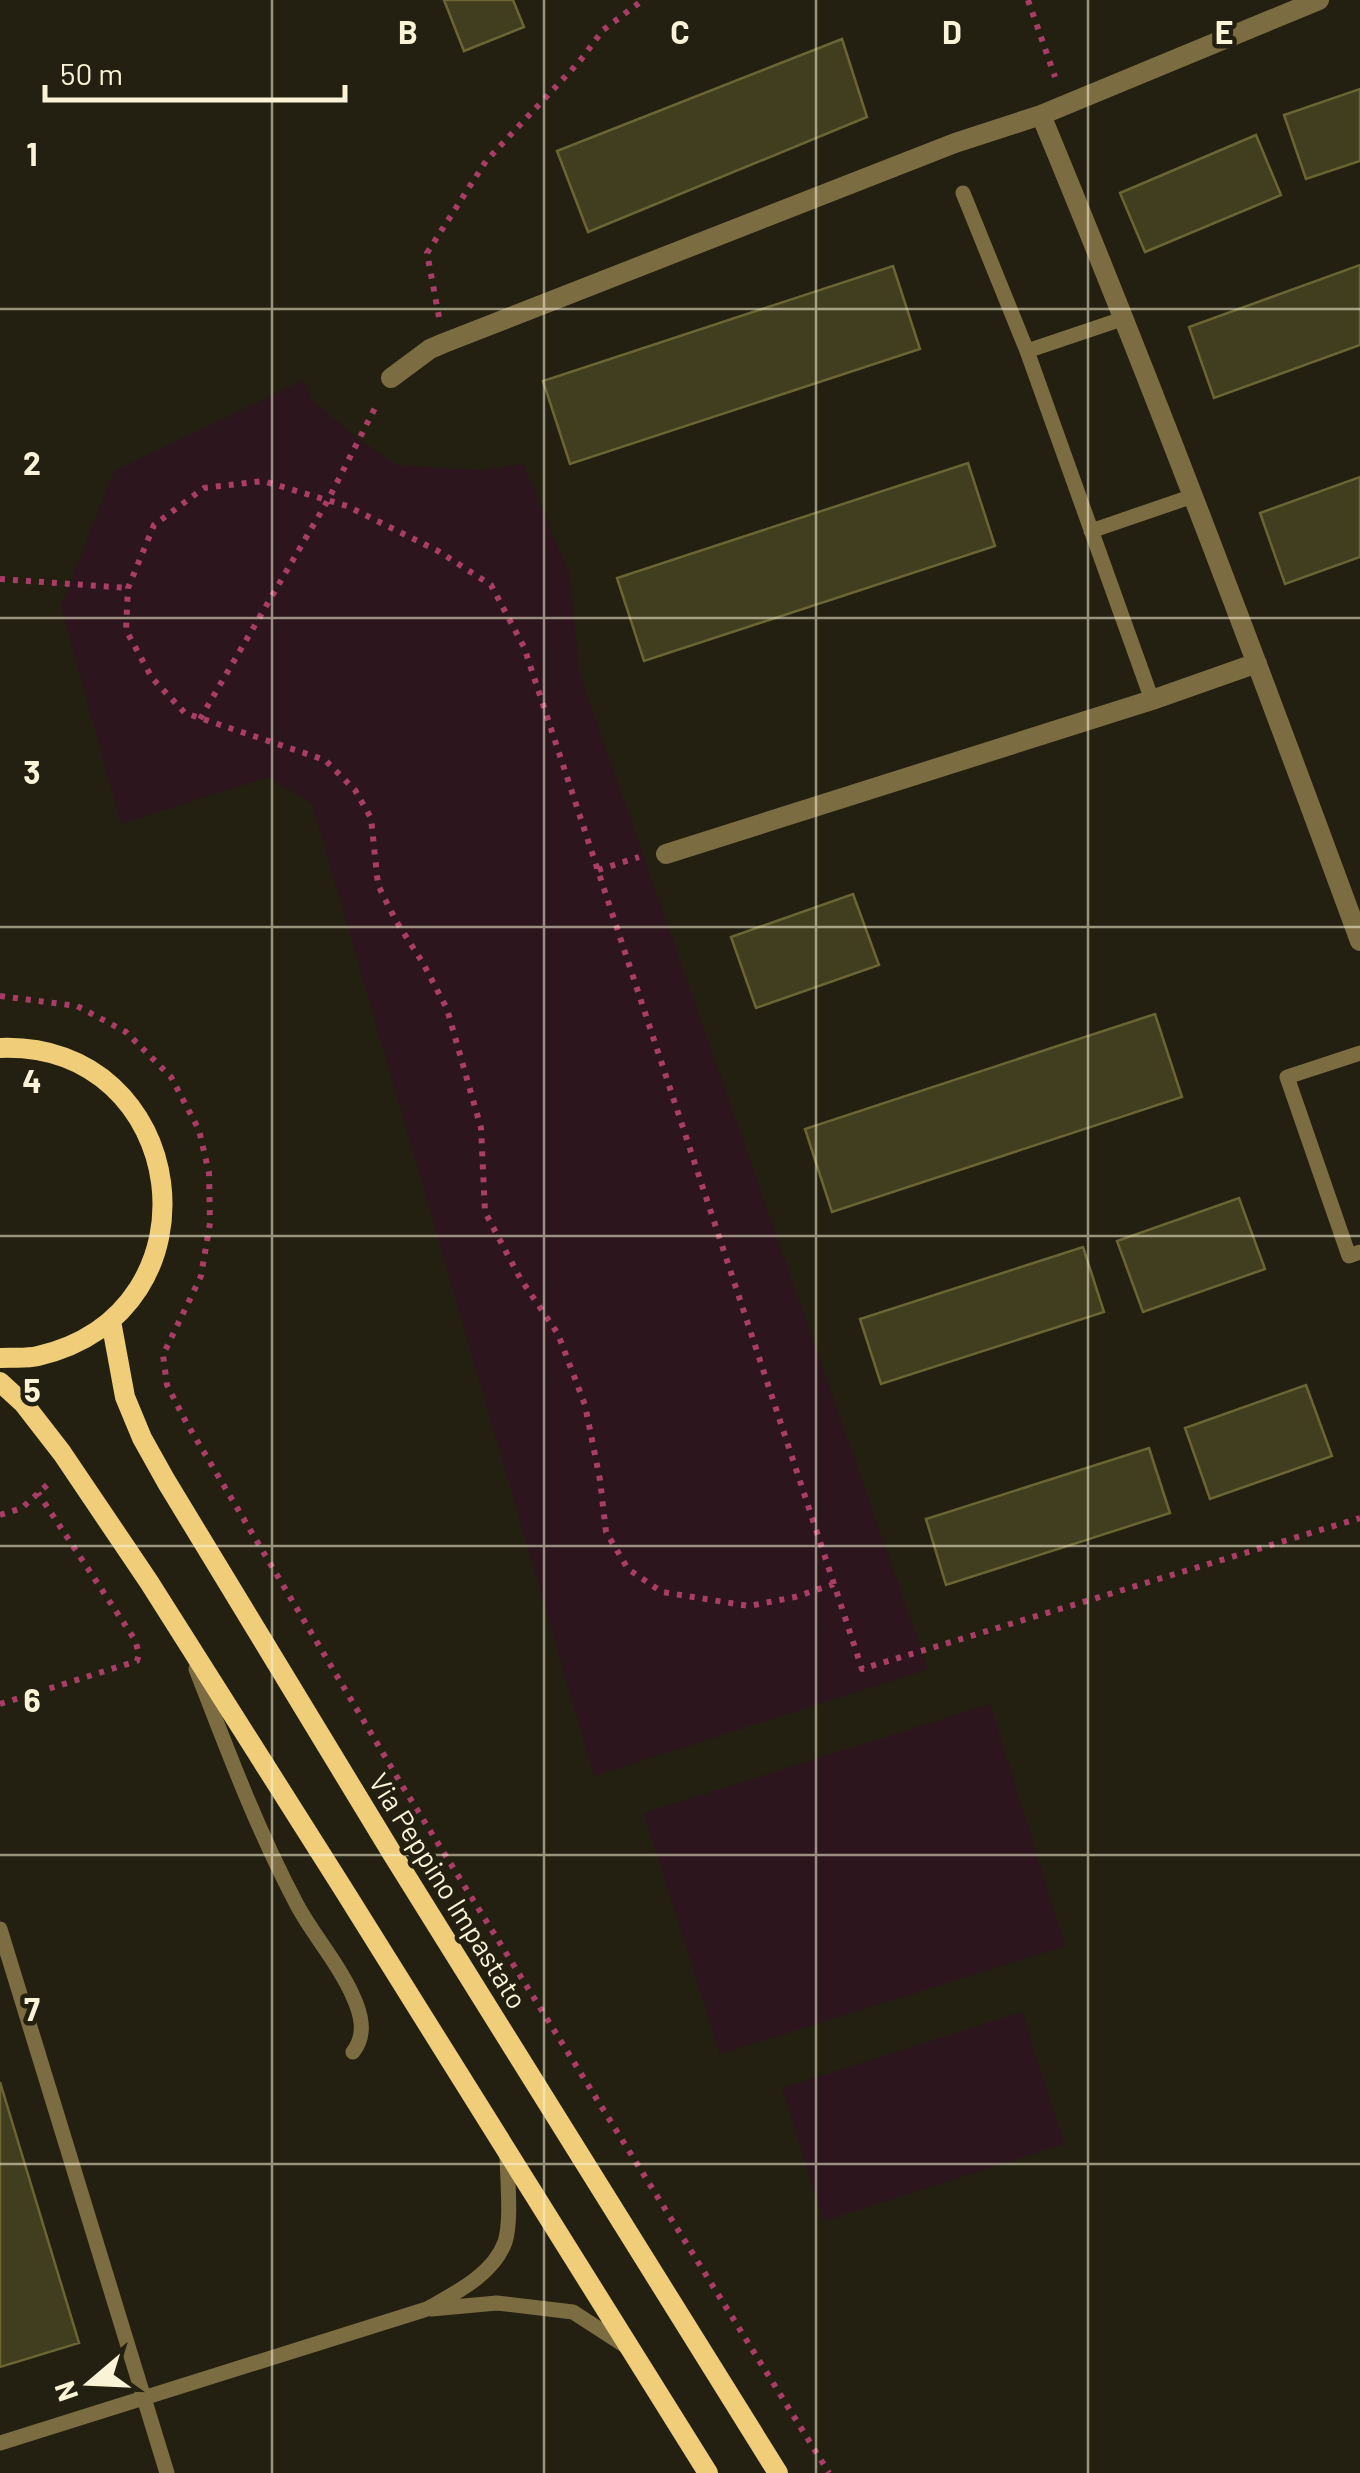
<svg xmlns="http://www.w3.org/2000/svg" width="1360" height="2473" font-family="Barlow,sans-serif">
  <rect width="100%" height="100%" fill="#232011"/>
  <path fill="#2c151d" d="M304 380 311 399 352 434 396 465 480 470 523 464 570 575 579 672 928 1669 594 1776 312 803 268 777 121 824 61 606 114 471Z
    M990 1704 1065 1946 720 2054 644 1813Z
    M1022 2012 1064 2144 824 2221 782 2088Z"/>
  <path fill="#413e1f" stroke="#6b6534" stroke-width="2.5" d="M444 0H513L524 27 464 51Z
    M842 39 867 117 588 232 557 151Z
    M1360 89V161L1306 179 1284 115Z
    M1256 135 1281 195 1145 252 1120 193Z
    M1360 265V345L1214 398 1189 327Z
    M893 266 920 349 570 464 543 381Z
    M968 463 995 546 644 661 617 578Z
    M1360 477V557L1285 584 1260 513Z
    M853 894 879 965 756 1008 731 937Z
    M1155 1014 1182 1097 832 1212 805 1129Z
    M1239 1198 1265 1269 1143 1312 1117 1241Z
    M1083 1247 1104 1312 881 1384 860 1319Z
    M1306 1385 1332 1456 1210 1499 1185 1428Z
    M1149 1448 1170 1513 946 1585 926 1519Z
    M0 2082 79 2343 0 2367Z"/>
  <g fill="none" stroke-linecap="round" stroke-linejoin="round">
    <path stroke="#a93d65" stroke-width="6" stroke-dasharray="5 8" stroke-linecap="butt" d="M1028 0 1055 77
      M439 317 427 253 486 161 579 62 603 30 643 0
      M0 579 128 588
      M200 719 328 500 378 402
      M598 870 639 857
      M0 996 77 1006 126 1032 171 1077 199 1130 209 1173 210 1223 201 1276 163 1355 167 1385 186 1422 403 1787 829 2473
      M0 1515 22 1508 47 1485
      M834 1584 795 1597 749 1606 662 1592 628 1569 606 1532 600 1480 585 1405 558 1334 520 1278 485 1212 481 1128 447 1009 423 963 396 921 378 885 371 818 355 790 325 760 185 713 152 678 126 630 128 588 154 525 204 488 263 481 347 506 438 551 491 585 524 647 834 1584 862 1669 1360 1518
      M0 1704 137 1661 139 1654 135 1640 38 1493"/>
    <path stroke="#7c6c41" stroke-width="15" d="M963 193 1027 351 1152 700
      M1027 351 1125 318
      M1091 531 1193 496
      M1360 1053 1287 1077 1349 1256 1360 1252
      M196 1669C227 1749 256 1827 296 1903 312 1934 338 1962 352 1994 361 2013 367 2034 353 2052
      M0 1929 167 2473
      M431 2309 497 2303 573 2312 627 2347
      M0 2443 427 2309C455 2293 493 2275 505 2242 512 2220 507 2177 507 2153"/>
    <path stroke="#7c6c41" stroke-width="20" d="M1041 115C1154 388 1258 664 1360 941
      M391 378 430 349 444 343 955 143 1041 115 1319 0
      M666 854 1152 700 1257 663"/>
    <path stroke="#f0ce79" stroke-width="20" d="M0 1048C190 1041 227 1312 38 1356 26 1359 12 1357 0 1358
      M111 1321 125 1397 142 1438 166 1481 393 1855 778 2473
      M0 1382 24 1404 62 1453 149 1582 342 1887 708 2473"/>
  </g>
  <path fill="none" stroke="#faf3d7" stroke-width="2.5" stroke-opacity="0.55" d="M272 0V2473M544 0V2473M816 0V2473M1088 0V2473M0 309H1360M0 618H1360M0 927H1360M0 1236H1360M0 1546H1360M0 1855H1360M0 2164H1360"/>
  <g text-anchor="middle" stroke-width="9" stroke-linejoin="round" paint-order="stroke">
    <g font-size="28" fill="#faf3d7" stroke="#232011">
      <text transform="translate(448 1891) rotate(58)" y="10">Via Peppino Impastato</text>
    </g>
  </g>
  <g font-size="32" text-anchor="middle" font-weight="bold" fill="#faf3d7" stroke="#232011" stroke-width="9" stroke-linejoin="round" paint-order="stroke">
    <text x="408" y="44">B</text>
    <text x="680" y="44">C</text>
    <text x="952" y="44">D</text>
    <text x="1224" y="44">E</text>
    <text x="32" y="166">1</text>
    <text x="32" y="475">2</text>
    <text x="32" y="784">3</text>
    <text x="32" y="1093">4</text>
    <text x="32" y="1402">5</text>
    <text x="32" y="1712">6</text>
    <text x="32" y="2021">7</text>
  </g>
  <g transform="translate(90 2383) rotate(251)" stroke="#232011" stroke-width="8" paint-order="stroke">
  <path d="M0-8L18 38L0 25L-18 38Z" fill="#faf3d7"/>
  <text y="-15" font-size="28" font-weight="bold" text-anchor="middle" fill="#faf3d7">N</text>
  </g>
  <path d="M45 85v15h300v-15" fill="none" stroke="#faf3d7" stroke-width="5"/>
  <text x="60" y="85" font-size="30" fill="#faf3d7" stroke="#232011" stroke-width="8" paint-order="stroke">50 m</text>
</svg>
